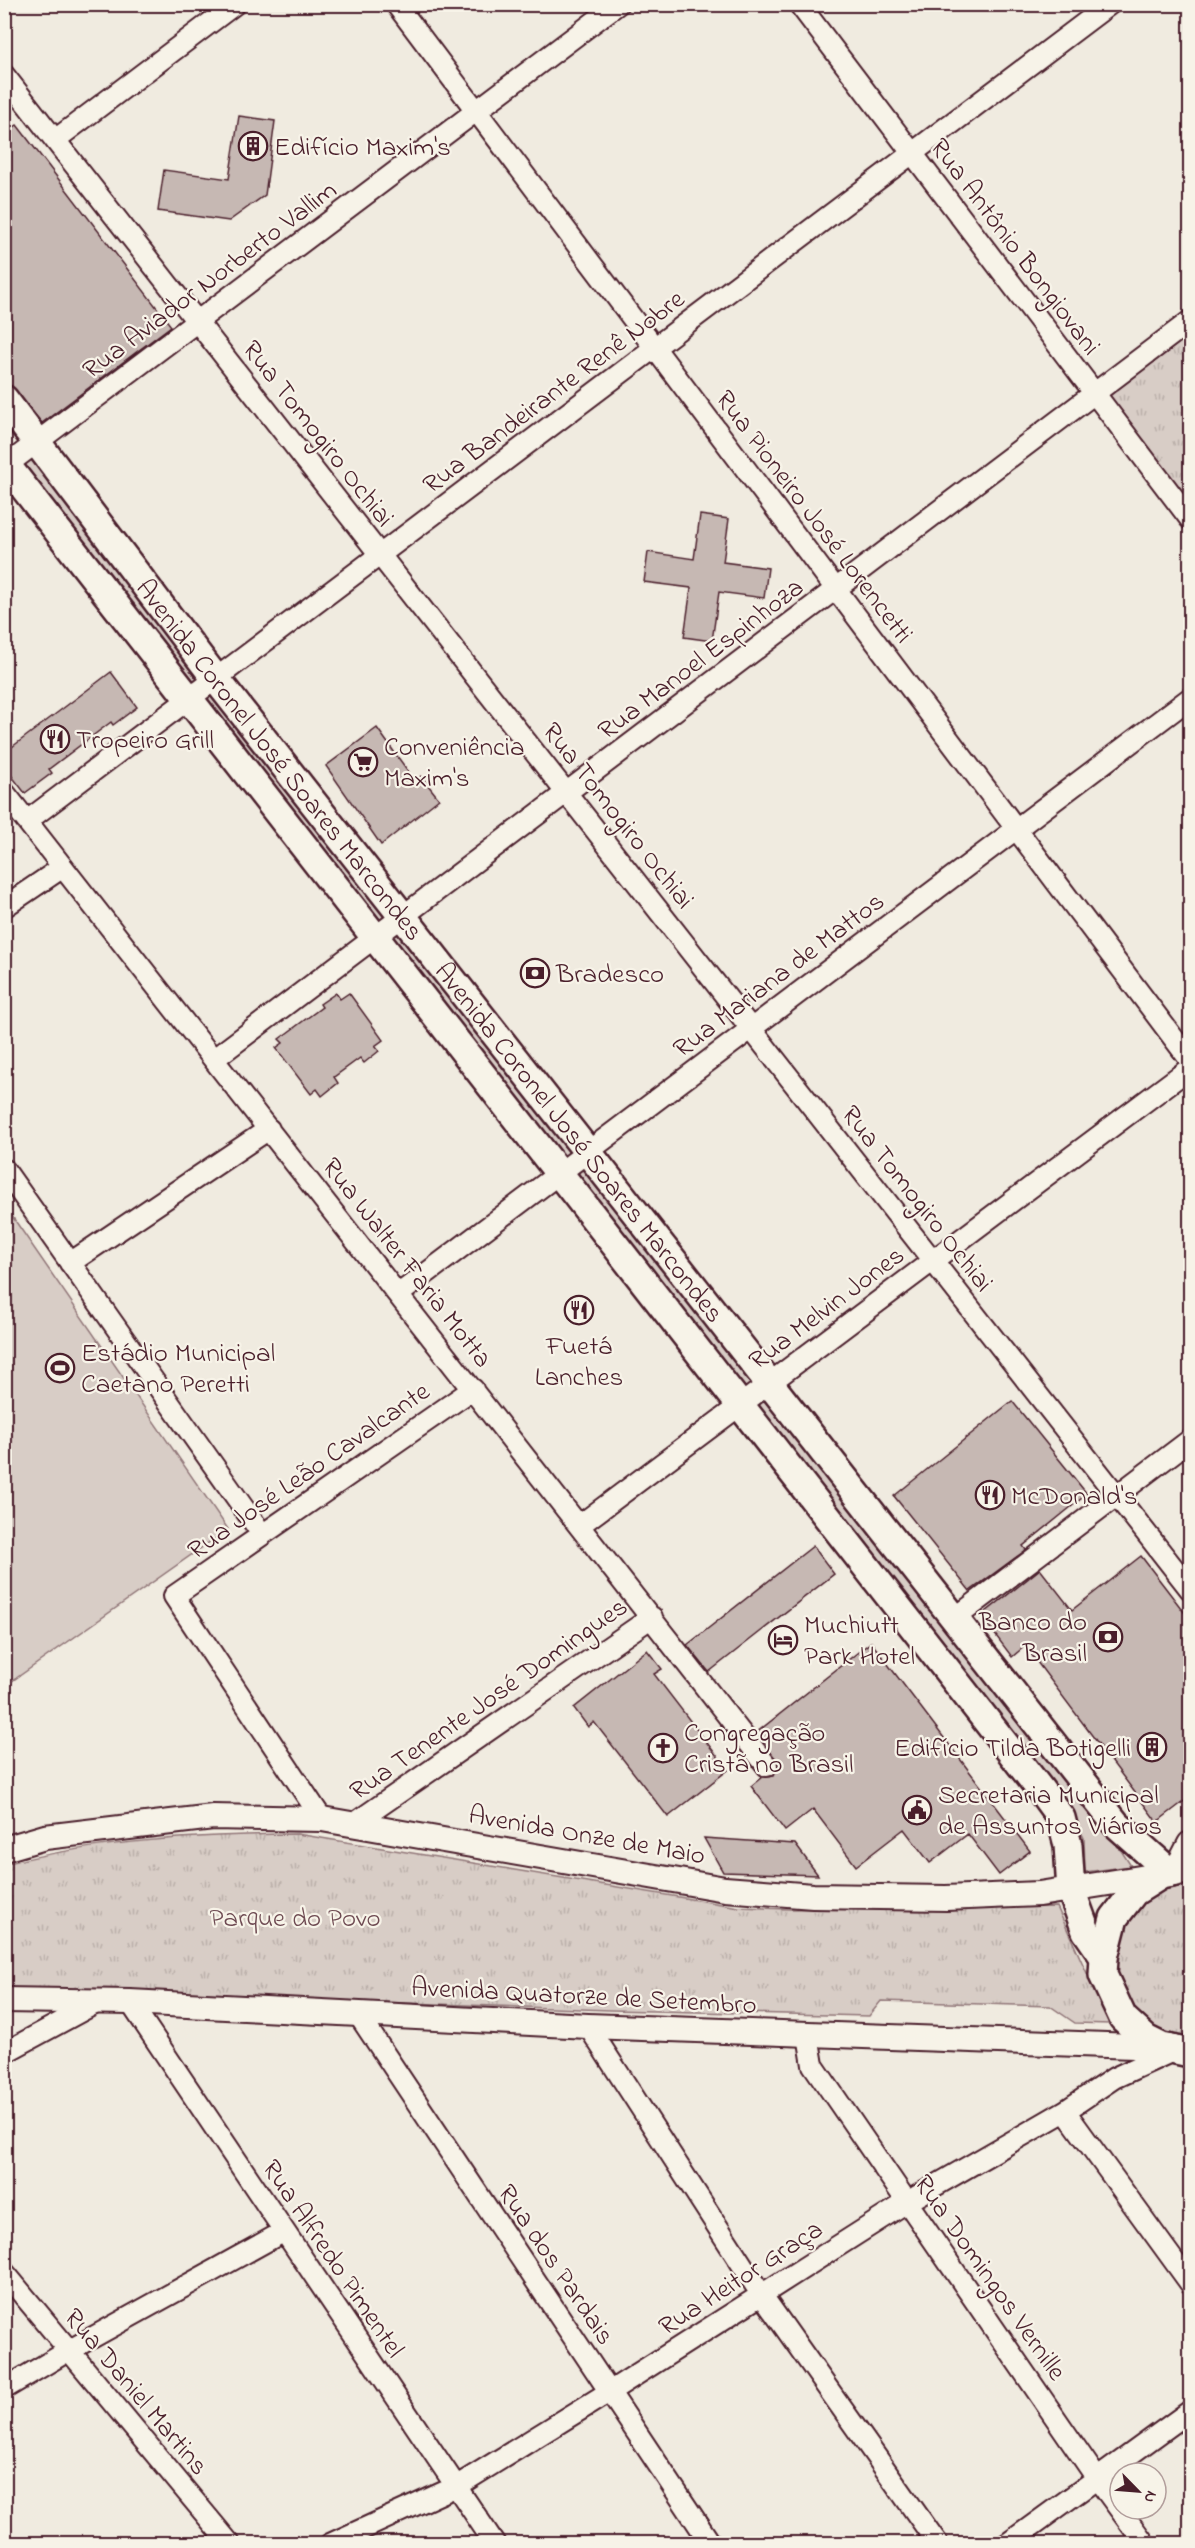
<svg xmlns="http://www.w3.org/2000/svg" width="1195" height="2548" font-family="'Indie Flower',sans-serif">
  <defs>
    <pattern id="park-tufts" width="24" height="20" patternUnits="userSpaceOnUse" patternTransform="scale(1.5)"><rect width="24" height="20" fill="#d8cdc6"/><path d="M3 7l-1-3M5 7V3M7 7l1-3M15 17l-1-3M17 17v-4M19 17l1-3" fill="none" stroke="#bbb0aa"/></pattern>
  </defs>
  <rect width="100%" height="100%" fill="#f0ebe0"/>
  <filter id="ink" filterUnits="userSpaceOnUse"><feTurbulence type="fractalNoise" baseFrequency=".0167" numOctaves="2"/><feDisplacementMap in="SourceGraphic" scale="12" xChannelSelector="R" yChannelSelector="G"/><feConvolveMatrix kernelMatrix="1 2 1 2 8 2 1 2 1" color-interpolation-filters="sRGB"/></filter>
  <g filter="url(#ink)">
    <path fill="#d8cdc6" stroke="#917678" stroke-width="1.5" d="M32 458 202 677 191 686 20 467Z
      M214 693 388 915 377 924 203 701Z
      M400 932 572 1150 561 1159 390 940Z
      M585 1167 754 1382 742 1390 574 1175Z
      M5 1206 228 1529 5 1686H4Z
      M767 1399 1122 1852 1131 1866 1085 1872 1084 1838 1071 1813 756 1407Z"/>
    <path fill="url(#park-tufts)" stroke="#917678" stroke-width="1.5" d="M1190 335V506L1109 396Z
      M297 1834 739 1907 788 1909 1057 1907 1110 2024 1075 2023 1050 2006 881 2001 869 2016 610 2010 5 1989V1864C100 1840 199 1835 297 1834Z
      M1190 1880V2039C1151 2032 1122 2012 1117 1969 1115 1958 1115 1943 1120 1932 1123 1926 1130 1920 1134 1914 1152 1891 1161 1883 1190 1880Z"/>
    <path fill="#c6b8b3" stroke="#4a1f2b" stroke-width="1.5" d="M239 116 275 121 265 195 229 221 158 211 164 170 229 179Z
      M17 125 171 326 42 423 4 378V134Z
      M700 515 729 519 723 562 768 568 764 598 719 592 712 641 684 637 691 588 644 582 648 552 694 559Z
      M111 672 137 707 113 725 111 722 49 769 52 773 25 793 4 766V753Z
      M377 728 415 781 421 776 439 799 381 845 326 766Z
      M336 993 340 999 349 993 383 1040 375 1046 379 1051 364 1063 360 1058 334 1077 338 1083 322 1096 317 1089 311 1094 276 1048 283 1043 279 1039 322 1007 320 1004Z
      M1012 1401 1087 1494 1023 1546 1026 1550 970 1591 894 1496Z
      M813 1546 834 1574 709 1672 687 1645Z
      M1141 1556 1191 1621V1796L1157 1822 1025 1646 1012 1657 981 1616 1040 1569 1072 1610Z
      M871 1642 1030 1851 999 1875 968 1834 930 1863 904 1829 856 1866 813 1809 785 1831 751 1786 762 1777 774 1776 779 1765 756 1733Z
      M647 1650 662 1669 654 1674 728 1770 668 1817 594 1722 588 1727 574 1708Z
      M704 1838 795 1844 818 1875 723 1872Z"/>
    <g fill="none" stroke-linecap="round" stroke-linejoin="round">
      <g stroke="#4a1f2b" stroke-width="24">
        <path id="minor" d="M396 4 1190 1060
          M799 4 1190 519
          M4 75 1190 1589
          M55 140 235 4
          M4 467 618 4
          M4 792 767 1766
          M27 821 1110 4
          M4 907 63 867
          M214 1059 1190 321
          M4 1169 262 1534
          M70 1263 269 1129
          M399 1294 1190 698
          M580 1525 1190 1068
          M954 1619 1190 1440
          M322 1819 174 1596 473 1389
          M355 1823 652 1617
          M130 2002 495 2544
          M358 2014 711 2544
          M588 2026 761 2294 938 2544
          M808 2035 813 2065 1096 2477 1145 2544
          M4 2053 98 2002
          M1065 2111 1190 2283
          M4 2272 230 2544
          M4 2389 68 2351 283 2232
          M330 2544 457 2486 609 2392 907 2202 1065 2111 1114 2078 1175 2050
          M1007 2544 1190 2411"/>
      </g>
      <g stroke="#4a1f2b" stroke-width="28">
        <path id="tertiary" d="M4 1849 45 1837 213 1817 322 1819 725 1889 813 1896 946 1898 1039 1894 1159 1875
          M1176 1871 1190 1844
          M4 2000 130 2002 588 2026 1162 2047"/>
      </g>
      <g stroke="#4a1f2b" stroke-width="32">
        <g id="secondary">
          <path id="s1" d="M4 399 216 679 1116 1824 1171 1873"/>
          <path d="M4 462 1039 1788 1061 1818 1068 1845 1071 1890 1086 1931 1104 1957"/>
          <path d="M1190 1869 1161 1875 1134 1892 1114 1918 1104 1957 1103 1975 1123 2018 1146 2039 1162 2047 1190 2053"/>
        </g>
      </g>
      <use href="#minor" stroke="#f7f3e8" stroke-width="20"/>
      <use href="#tertiary" stroke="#f7f3e8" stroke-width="24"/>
      <use href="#secondary" stroke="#f7f3e8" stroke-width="27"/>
    </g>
  </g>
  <defs>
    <g id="building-ring" transform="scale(1.5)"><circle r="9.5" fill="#f7f3e8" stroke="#4a1f2b" stroke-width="1.5"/><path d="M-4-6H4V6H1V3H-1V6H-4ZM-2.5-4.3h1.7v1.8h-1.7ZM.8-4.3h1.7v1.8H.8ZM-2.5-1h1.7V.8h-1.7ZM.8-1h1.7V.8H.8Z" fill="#4a1f2b"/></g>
    <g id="restaurant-ring" transform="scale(1.5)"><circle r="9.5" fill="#f7f3e8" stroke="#4a1f2b" stroke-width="1.5"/><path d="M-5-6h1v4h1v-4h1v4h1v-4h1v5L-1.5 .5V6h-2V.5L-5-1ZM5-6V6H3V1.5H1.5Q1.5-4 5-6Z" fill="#4a1f2b"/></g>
    <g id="supermarket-ring" transform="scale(1.5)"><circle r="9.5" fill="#f7f3e8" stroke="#4a1f2b" stroke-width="1.5"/><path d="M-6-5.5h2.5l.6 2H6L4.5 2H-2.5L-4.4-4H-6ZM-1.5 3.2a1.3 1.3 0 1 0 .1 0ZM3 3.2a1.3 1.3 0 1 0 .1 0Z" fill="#4a1f2b"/></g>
    <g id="bank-ring" transform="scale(1.5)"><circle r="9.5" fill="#f7f3e8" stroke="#4a1f2b" stroke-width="1.5"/><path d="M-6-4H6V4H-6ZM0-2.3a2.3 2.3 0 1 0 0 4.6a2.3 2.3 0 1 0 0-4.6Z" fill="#4a1f2b"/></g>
    <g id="stadium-ring" transform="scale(1.5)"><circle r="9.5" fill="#f7f3e8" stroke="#4a1f2b" stroke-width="1.5"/><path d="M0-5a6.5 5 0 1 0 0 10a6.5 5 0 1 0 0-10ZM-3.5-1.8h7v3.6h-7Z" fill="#4a1f2b"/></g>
    <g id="hotel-ring" transform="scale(1.5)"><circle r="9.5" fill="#f7f3e8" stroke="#4a1f2b" stroke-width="1.5"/><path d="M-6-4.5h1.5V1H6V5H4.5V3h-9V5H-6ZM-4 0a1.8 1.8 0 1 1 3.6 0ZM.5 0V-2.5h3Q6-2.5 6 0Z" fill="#4a1f2b"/></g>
    <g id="church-ring" transform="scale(1.5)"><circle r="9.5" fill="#f7f3e8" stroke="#4a1f2b" stroke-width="1.5"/><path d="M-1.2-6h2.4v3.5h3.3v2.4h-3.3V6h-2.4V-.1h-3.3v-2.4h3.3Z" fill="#4a1f2b"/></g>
    <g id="civic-ring" transform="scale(1.5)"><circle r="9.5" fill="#f7f3e8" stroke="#4a1f2b" stroke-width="1.5"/><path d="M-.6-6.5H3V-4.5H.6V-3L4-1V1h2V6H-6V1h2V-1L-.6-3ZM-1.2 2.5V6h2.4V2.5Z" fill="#4a1f2b"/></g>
  </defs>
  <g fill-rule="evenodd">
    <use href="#building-ring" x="253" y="146"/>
    <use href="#restaurant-ring" x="55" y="739"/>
    <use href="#supermarket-ring" x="363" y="762"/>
    <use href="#bank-ring" x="535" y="973"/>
    <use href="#restaurant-ring" x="579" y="1310"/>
    <use href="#stadium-ring" x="60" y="1368"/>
    <use href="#restaurant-ring" x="990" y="1495"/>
    <use href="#bank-ring" x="1108" y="1637"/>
    <use href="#hotel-ring" x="783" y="1640"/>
    <use href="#building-ring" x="1152" y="1747"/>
    <use href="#church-ring" x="663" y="1748"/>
    <use href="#civic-ring" x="917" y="1810"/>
  </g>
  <g text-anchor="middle" stroke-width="4.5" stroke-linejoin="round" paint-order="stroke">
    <g font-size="27" fill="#4a1f2b" stroke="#f7f3e8" text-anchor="start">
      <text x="274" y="155">Edifício Maxim's</text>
      <text x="76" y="748">Tropeiro Grill</text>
      <text x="384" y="755">Conveniência<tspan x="384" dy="31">Maxim's</tspan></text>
      <text x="556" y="982">Bradesco</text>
      <text x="579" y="1354" text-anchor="middle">Fuetá<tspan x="579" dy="31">Lanches</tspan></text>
      <text x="81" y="1361">Estádio Municipal<tspan x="81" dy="31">Caetano Peretti</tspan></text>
      <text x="1011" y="1504">McDonald's</text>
      <text x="1087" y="1630" text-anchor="end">Banco do<tspan x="1087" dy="31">Brasil</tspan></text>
      <text x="804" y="1633">Muchiutt<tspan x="804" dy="31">Park Hotel</tspan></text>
      <text x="684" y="1741">Congregação<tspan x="684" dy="31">Cristã no Brasil</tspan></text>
      <text x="1131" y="1756" text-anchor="end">Edifício Tilda Botigelli</text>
      <text x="938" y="1803">Secretaria Municipal<tspan x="938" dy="31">de Assuntos Viários</tspan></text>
    </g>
    <g font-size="27" fill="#4a1f2b" stroke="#f7f3e8">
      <text transform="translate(1016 246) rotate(53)" y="9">Rua Antônio Bongiovani</text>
      <text transform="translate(209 279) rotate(-37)" y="9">Rua Aviador Norberto Vallim</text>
      <text transform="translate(553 391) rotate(-37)" y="9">Rua Bandeirante Renê Nobre</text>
      <text transform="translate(319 433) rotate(52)" y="9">Rua Tomogiro Ochiai</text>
      <text transform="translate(815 516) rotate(53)" y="9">Rua Pioneiro José Lorencetti</text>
      <text transform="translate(700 658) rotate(-37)" y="9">Rua Manoel Espinhoza</text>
      <text dy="9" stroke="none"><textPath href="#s1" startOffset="454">Avenida Coronel José Soares Marcondes</textPath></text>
      <text transform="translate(619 815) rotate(52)" y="9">Rua Tomogiro Ochiai</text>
      <text transform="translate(778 974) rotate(-37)" y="9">Rua Mariana de Mattos</text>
      <text dy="9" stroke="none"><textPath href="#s1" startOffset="940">Avenida Coronel José Soares Marcondes</textPath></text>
      <text transform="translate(918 1198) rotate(52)" y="9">Rua Tomogiro Ochiai</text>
      <text transform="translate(408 1262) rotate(52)" y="9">Rua Walter Faria Motta</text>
      <text transform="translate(826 1307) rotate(-37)" y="9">Rua Melvin Jones</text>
      <text transform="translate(308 1470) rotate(-35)" y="9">Rua José Leão Cavalcante</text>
      <text transform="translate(488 1698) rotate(-35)" y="9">Rua Tenente José Domingues</text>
      <text transform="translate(587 1834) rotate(10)" y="9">Avenida Onze de Maio</text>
      <text transform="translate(584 1995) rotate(3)" y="9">Avenida Quatorze de Setembro</text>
      <text transform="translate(334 2258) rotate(56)" y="9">Rua Alfredo Pimentel</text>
      <text transform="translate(557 2264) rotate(56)" y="9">Rua dos Pardais</text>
      <text transform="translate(740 2277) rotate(-33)" y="9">Rua Heitor Graça</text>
      <text transform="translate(991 2277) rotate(55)" y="9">Rua Domingos Vernille</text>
      <text transform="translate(137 2391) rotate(50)" y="9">Rua Daniel Martins</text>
    </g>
    <g font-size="27" fill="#6e4a52" stroke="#f7f3e8">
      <text x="295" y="1926">Parque do Povo</text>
    </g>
  </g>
  <rect width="1195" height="2548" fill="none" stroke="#f7f3e8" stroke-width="24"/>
  <rect x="12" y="12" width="1171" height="2524" fill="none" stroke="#4a1f2b" stroke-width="2" filter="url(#ink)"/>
  <g transform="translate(1138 2491) rotate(115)"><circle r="28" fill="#f7f3e8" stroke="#b29e9c" stroke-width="1.5"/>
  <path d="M0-4.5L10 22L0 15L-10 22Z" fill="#4a1f2b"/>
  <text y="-9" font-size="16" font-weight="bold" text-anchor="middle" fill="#4a1f2b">N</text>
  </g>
</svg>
